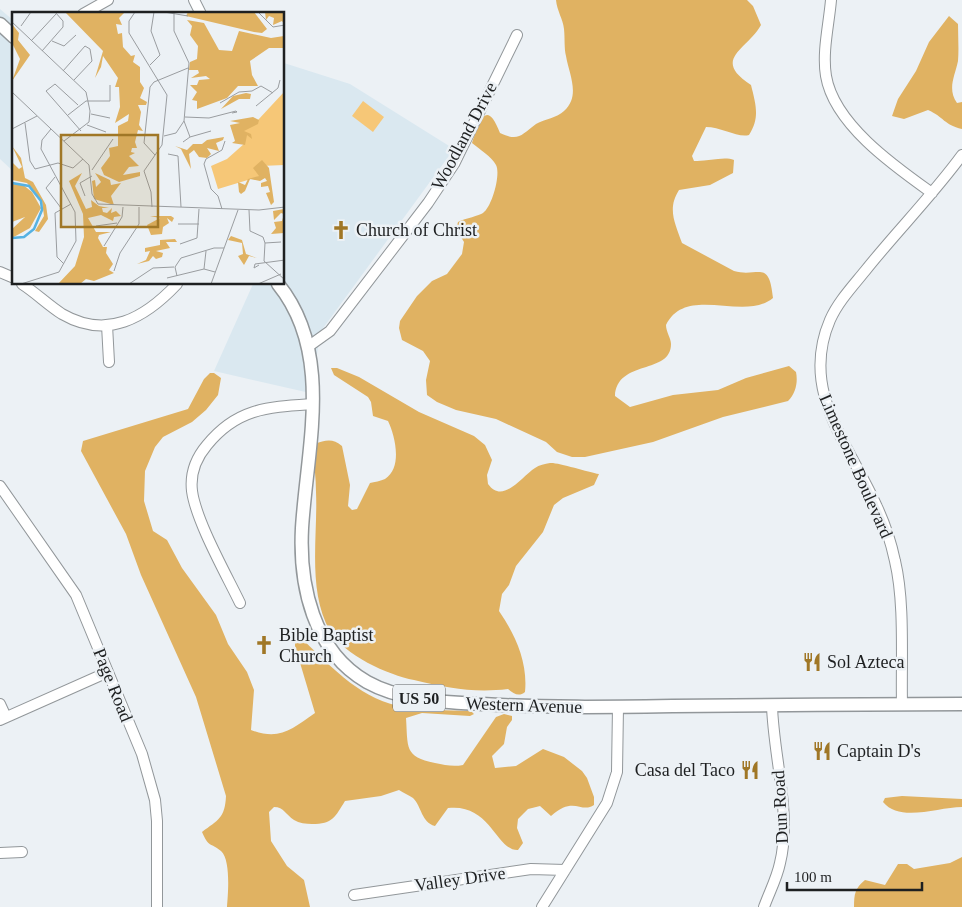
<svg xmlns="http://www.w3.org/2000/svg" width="962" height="907" font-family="'Times New Roman',serif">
  <rect width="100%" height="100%" fill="#ecf1f5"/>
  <path fill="#dae8f0" d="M0 9 14 21V172L0 159Z
    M284 63 350 84 454 149 321 331 310 393 214 371 253 284H284Z"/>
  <path fill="#f6c777" d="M363 101 384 117 373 132 352 116Z"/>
  <path fill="#e0b262" d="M556 0H747L753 6 761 25C747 50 711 59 751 85 756 105 760 118 749 135 738 138 721 127 706 127L692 156 694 161C707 162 723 156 734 160L733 173 710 185 679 190C667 209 675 223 682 243L734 271C758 278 769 258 773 298 744 322 686 284 666 325 666 332 671 338 671 344 671 375 617 359 615 396L630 407 673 395 718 390 746 378 789 366 796 372C798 382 796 393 788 401L723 417 653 442 585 457H572L557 452 546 442 496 419 456 410 437 402 427 395 426 380 430 361 423 351 402 340 399 328 400 321 417 296 432 281 447 274 462 254 464 242 456 229 458 222C466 218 479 216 483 213 492 207 501 174 496 165 492 157 479 149 472 143 479 123 486 97 500 133 519 142 521 135 536 124 545 119 557 118 564 111 581 96 569 74 566 56 564 48 565 38 564 29 563 19 557 11 556 0Z
    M949 16 958 24C958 36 959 49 958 61 955 76 947 89 957 103L962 102V129C944 125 944 117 928 110L904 119 892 116 898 99 916 71 929 42Z
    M331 368H337L359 377 419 412 474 436 485 445 492 460 487 475 488 484C503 505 522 476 535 468 539 465 545 464 550 463 557 462 588 472 599 474L594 485 563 498 554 505 543 532 516 566 509 585 502 594 499 611C515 634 528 662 525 692 519 697 514 694 508 689 474 693 448 688 414 680 388 675 344 655 330 631 307 591 318 536 316 492 316 478 314 464 313 450L315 444C325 440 333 438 342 446L350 485 348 506 352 510 357 509 370 483C374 482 381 481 385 479 403 468 395 435 388 421L373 416 371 402 368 397 334 375Z
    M210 373H214L221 378 218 395 206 410 192 422 163 437 155 447 145 471 144 501 153 531 167 540 182 568 216 615 228 644 247 672 254 690 251 730C280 741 292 729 315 713L295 646V638L299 636C329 664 356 696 398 706 421 711 447 710 471 711L474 714 470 716 422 713 406 718C408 747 404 757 435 763 445 765 453 767 463 765L496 717 504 714 512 716V720L507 727 504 744 492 756 495 768 516 766 543 749 564 757 582 771 587 778 594 797V805C581 814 574 795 551 816L540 806 528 809 518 819 517 828 523 843 518 850C496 851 491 803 448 808L435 826C421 822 422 807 413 798 409 795 403 793 399 790L381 796 345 801C335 817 333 824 312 824 306 824 299 823 294 820 286 815 284 807 274 807L269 812 271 841 287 866 304 880 310 907H227C228 894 231 860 221 851 210 842 209 848 202 832 218 820 225 818 226 796L196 697 141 575 126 534 81 451 83 441 188 409 204 379Z
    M902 796 962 799V807C938 807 900 823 883 802L885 798Z
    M962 857V907H854C854 894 855 888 865 880L885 885 898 864H907L914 869 950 863Z"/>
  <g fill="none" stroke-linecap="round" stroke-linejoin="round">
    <g stroke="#92979a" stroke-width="12">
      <path id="minor" d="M194 0 201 14
        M831 0C829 24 822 52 826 76 834 124 894 166 932 193
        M83 14 108 0
        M0 272 14 278
        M22 284C36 293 48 305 62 314 107 340 145 318 177 284
        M107 325 109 362
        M309 346 330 331 428 203 454 164 517 35
        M0 486 76 595 142 754 155 800 157 821V907
        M240 603C226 574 196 521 192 491 190 474 196 458 207 445 237 408 268 407 313 404
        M0 704 6 717
        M902 704C901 660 905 603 895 561 891 542 885 524 877 507 850 445 799 392 830 320 838 302 852 287 865 271 896 232 932 196 962 155
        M0 720 108 672
        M0 853 22 852
        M354 895 531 869 565 870
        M542 907 607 803 617 772 618 707
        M764 907C769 893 777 878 780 863 792 815 773 754 772 705"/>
    </g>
    <g stroke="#92979a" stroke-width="15">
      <path id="major" d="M0 24 14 37
        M278 284C334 353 307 447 302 528 299 585 313 651 367 682 401 701 444 702 482 704 546 708 609 707 673 706 769 705 866 704 962 704"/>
    </g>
    <use href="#minor" stroke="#fff" stroke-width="10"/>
    <use href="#major" stroke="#fff" stroke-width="12"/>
  </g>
  <defs>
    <g id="church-bare" transform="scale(1.5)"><path d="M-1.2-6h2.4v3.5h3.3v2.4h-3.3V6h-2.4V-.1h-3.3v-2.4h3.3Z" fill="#a07726" stroke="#ecf1f5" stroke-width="2.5" paint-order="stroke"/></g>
    <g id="restaurant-bare" transform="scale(1.5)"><path d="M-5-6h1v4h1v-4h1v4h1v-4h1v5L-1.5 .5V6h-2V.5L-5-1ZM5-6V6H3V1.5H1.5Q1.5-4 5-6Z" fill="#a07726" stroke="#ecf1f5" stroke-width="2.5" paint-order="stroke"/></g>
  </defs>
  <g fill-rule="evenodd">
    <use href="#church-bare" x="341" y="230"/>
    <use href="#church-bare" x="264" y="645"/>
    <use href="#restaurant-bare" x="812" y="662"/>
    <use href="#restaurant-bare" x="822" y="751"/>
    <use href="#restaurant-bare" x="750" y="770"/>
  </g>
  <g text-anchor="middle" stroke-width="5" stroke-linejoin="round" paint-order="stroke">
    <rect fill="#ecf1f5" stroke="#5c5f61" stroke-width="1" x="393" y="684.5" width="52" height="27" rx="4"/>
    <g font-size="16" font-weight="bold" fill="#1e2021">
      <text x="419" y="704">US 50</text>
    </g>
    <g font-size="18" fill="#1e2021" stroke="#ecf1f5">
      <text transform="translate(464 136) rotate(-62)" y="6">Woodland Drive</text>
      <text transform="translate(856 466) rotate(66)" y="6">Limestone Boulevard</text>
      <text transform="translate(113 685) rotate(68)" y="6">Page Road</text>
      <text transform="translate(524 705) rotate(2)" y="6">Western Avenue</text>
      <text transform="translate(780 807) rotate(-93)" y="6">Dun Road</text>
      <text transform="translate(460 879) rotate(-8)" y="6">Valley Drive</text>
    </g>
    <g font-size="18" fill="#1e2021" stroke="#ecf1f5" text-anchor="start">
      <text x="356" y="236">Church of Christ</text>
      <text x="279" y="641">Bible Baptist<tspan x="279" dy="21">Church</tspan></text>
      <text x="827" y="668">Sol Azteca</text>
      <text x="837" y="757">Captain D's</text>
      <text x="735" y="776" text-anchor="end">Casa del Taco</text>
    </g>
  </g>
  <g transform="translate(12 12)">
    <rect width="272" height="272" fill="#ecf1f5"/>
    <path d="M272 80V153L249 154V164L206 177 199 154 215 147 233 131 231 117 246 108Z" fill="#f6c777"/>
    <path d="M53 0H113L107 6 110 13 104 12 106 22 110 21 111 35 119 44 123 43 121 50 128 55V70L132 76 128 86 135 90 134 93H126L129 100 127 113 131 119 126 118 123 130 125 136H120L119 140 123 141 117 144 127 154 117 155 111 163 128 160V164L107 170 92 163 89 156 98 144 97 136 106 134V114L116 109 117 102 103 111 108 95 107 75H103L106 66 91 44 89 55 83 66 91 39ZM176 0H242L255 17 250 21 242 20 174 4ZM253 0H272V12L270 9 261 13 262 6 257 4 254 8ZM175 8 192 11 207 38 220 39 227 19 259 26 272 24V36H257L238 49 240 63 246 74H226L215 86 185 97V89L180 88 185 80 178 73H185L187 68 198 67 194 64 179 66 187 61 186 58H177L178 50 185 47 186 34 178 23 180 14ZM0 12 7 21 6 28 18 43 0 69 8 47 0 31ZM234 81 239 82 238 87H227L209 97 221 84ZM241 105 247 108 246 112 232 119 239 122 240 127 235 123 233 133 220 131 223 129 218 113 228 111 218 109ZM212 125 211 128 204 131 207 139 195 136 199 142 195 146 187 145 182 138 177 142 179 157 169 137 163 134 175 138 181 132H190L195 128ZM0 134 9 146 13 166 21 170 34 193 36 207 27 220 23 219 32 204 30 189 15 171 0 168V150L7 157 10 155ZM250 148 257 156 262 190 259 193 254 181 258 180 256 174 249 175V171L255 169 253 166 248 169 238 167 233 179 229 182 227 180 226 170 233 173 236 167 247 164 241 156ZM70 161 63 174 74 197 80 195 79 188 87 194 97 196H90L91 200 95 201 100 196 99 201 104 199 109 204 102 205 101 209 89 203 76 206 84 220H99L87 223 86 226 91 235H95L94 241 101 252 97 258 102 261 82 269 74 267 68 272H46L63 254 72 225 71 202 57 169ZM83 161 98 168 99 173 109 171 99 184 102 193 82 187 80 169 83 168 84 175 89 170ZM0 172H10L20 180 29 196 18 216 0 226V217L13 205 0 210ZM272 197V221L259 222 264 216 262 210 270 209 272 202 269 201 262 208 261 199ZM138 204H159L162 206 160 210 155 206 157 211 151 215 150 222 139 223 135 213 148 206ZM219 224 230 228 234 242 245 246 237 244 232 253 226 244 231 242 230 231 216 228ZM148 228 163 227 165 230H154L158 236 144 239 151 241 150 245 144 247 141 244 137 249 125 252 134 248 138 239 133 240V236L148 233Z" fill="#e0b262"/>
    <path fill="none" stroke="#56b2e2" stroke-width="2.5" d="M0 171 17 174 29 189 30 198 22 217 12 225 0 226"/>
    <path fill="none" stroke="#9a9da0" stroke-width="1" d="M123 0 117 9V21L155 83 150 133 132 159 139 180 140 195M152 0 176 4M162 0V19L177 51 172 109 178 125 171 130M246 0 261 15 273 13M0 10 74 80 78 99 77 110 52 129M9 14 19 0M19 29 44 2M40 29 52 34 64 23M30 39 51 15V9L43 0M138 53 148 43 139 19 142 0M51 59 73 34 78 37 80 49 62 68M0 80 77 153 80 182 86 192 247 198 273 195M208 91 227 80 240 79 249 74 261 81M66 93 43 72 34 79 69 119M244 94 266 76 268 68M79 102 98 106M56 103 74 89H98V73M173 105 197 106 224 99 225 100 220 101M13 111 18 149 23 157 46 151 61 156 71 147M75 113 94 120M0 117 25 104M152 124 164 121 172 109M178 125 199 119M156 142 166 144 169 195M143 143 132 131 138 75 142 70 176 56M80 158 101 127M43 165 34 176 49 196M73 184 68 171 80 164M210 197 206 184 199 177 192 152 194 147 210 138 213 129M237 198 238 219 251 225 253 231 252 249 273 268M166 212H187M84 214 105 211M253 231 269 230M168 232 185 226 187 197M92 234 110 205 111 195M52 252 45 245 43 201 59 192M247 253 242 256 243 252 273 248M192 257 194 239M102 259 108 241 127 212V195M165 264 163 255 169 246 202 236H212M155 266 192 257 203 260M9 272 47 260 64 229 63 200 29 137 30 128 39 117M117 272 141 256 162 255M188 272H206M199 272 226 198M246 272 269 262"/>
    <path fill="#a07726" fill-opacity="0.15" stroke="#a07726" stroke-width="2.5" d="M49 123H146V215H49Z"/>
    <rect width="272" height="272" fill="none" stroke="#1e2021" stroke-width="2.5"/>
  </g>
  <path d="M787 882v8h135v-8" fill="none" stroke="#1e2021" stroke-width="2.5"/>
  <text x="794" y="882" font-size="15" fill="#1e2021" stroke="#ecf1f5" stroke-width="4" paint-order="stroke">100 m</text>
</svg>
